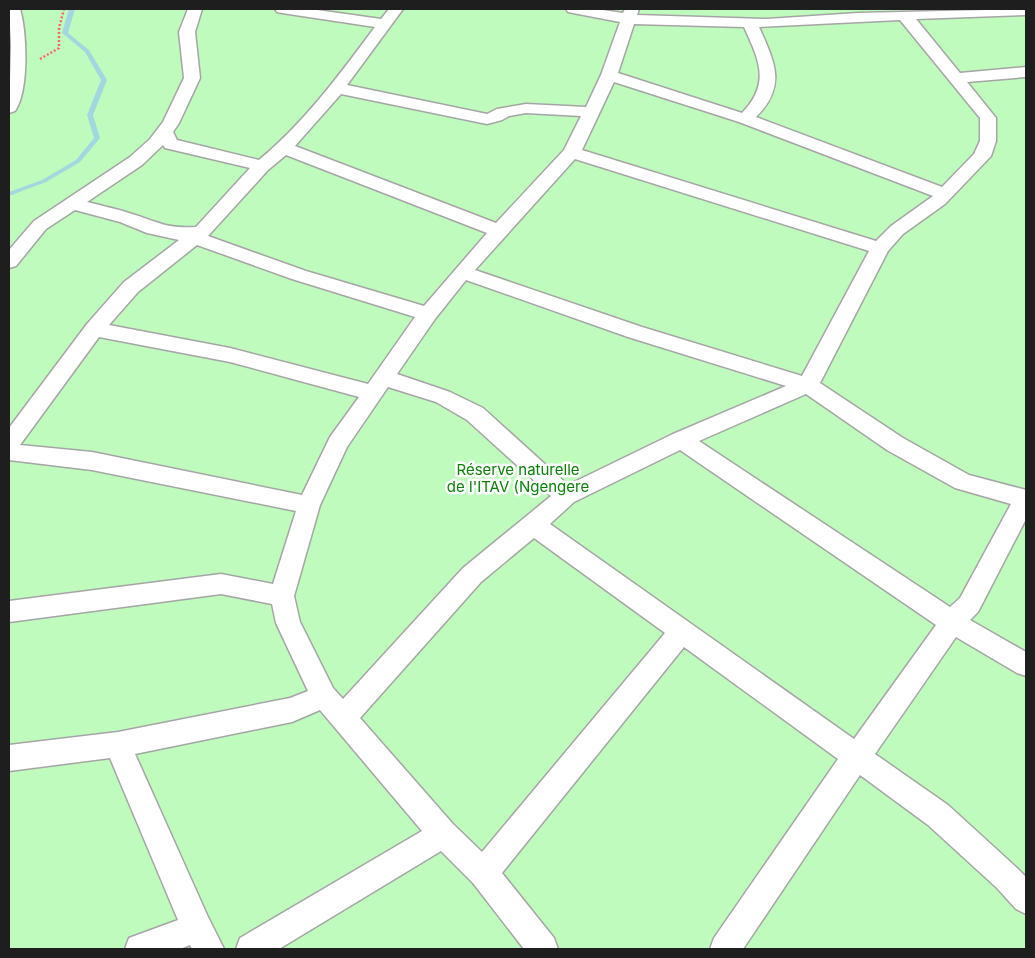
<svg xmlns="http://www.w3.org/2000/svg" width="1035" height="958" font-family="Inter,sans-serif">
  <rect width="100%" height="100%" fill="#efeae3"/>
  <path fill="#c0fbbe" d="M9 9H1026V949H9Z"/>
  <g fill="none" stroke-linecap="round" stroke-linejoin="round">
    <path fill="#a2d7df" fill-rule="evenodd" d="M69 9H75L68 33 89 50 107 80 93 115 100 138 80 162 46 182 9 196V192L42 180 76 160 94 138 87 115 101 80 85 52 62 33Z"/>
    <g stroke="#a5a5a5" stroke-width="3">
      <path id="street" d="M9 9H20C27 33 29 91 15 111L9 113 11 45Z
        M188 9H202L195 32 200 78 179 123 173 132 177 140 259 160C304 123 340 74 375 27L282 13 277 12 275 9H310L381 19 389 9H403L347 85 487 114 497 109 526 104 586 107 601 75 620 22 573 13 568 12 566 9H596L623 13 625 9H639L637 15 767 19 858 13 1026 9V15L916 19 960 73 1026 67V77L967 82 996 118V141L991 156 945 204 903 234 888 251 820 383 903 438 969 475 1026 490V519L978 612 970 620 1026 652V676L1017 673 956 637 875 754 948 805 1017 868 1026 877V914L1016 909 997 888 928 825 860 775 743 949H710L714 938 838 759 684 647 502 873 554 938 558 949H524L473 883 441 851 279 949H236L240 938 422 831 320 710 292 722 135 754 208 917 224 949H192L190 945 180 949H125L129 938 178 920 110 758 9 771V745L118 732 290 698 308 691 276 623 272 604 221 594 9 622V601L221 574 273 584 296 511 92 470 9 460V428L87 324 124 282 179 240 147 233 120 222 75 210 46 229 16 266 9 268V250L34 221 130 157 150 139 163 122 184 78 179 32ZM900 20 980 118V141L974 154 942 187 756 117C787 86 775 63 759 27ZM634 24 744 27C759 60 771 83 742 113L618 73ZM614 82 739 122 933 196 891 226 876 241 582 150ZM341 94 487 124 502 120 509 116 526 113 581 116 564 150 496 223 295 146ZM163 145 165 148 250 168 196 227C167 229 158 222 132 214 118 209 102 206 87 202L142 165ZM286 155 487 233 424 306 306 271 208 236 268 170ZM575 159 869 251 802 376 642 327 475 270ZM197 245 292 279 415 317 368 384 230 348 109 325 138 292ZM466 280 628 337 786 386 673 434 568 485 483 408 450 392 397 374 435 319ZM99 337 230 362 359 397 330 437 302 495 92 452 20 445ZM388 387 436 402 467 420 551 496 463 568 343 699 333 688 300 622 294 596 320 505 347 447ZM806 394 887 450 955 488 1011 504 960 598 950 607 699 441ZM680 450 936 625 854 739 550 524 574 502ZM534 538 665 633 482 852 453 824 360 718 481 582Z"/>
    </g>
    <path stroke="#fe6665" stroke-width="2.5" stroke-dasharray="2 2" stroke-linecap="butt" d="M40 59 59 48V28L64 9"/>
    <use href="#street" fill="#fff" fill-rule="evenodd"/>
  </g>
  <g text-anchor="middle" stroke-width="5" stroke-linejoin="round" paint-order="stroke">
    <g font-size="15" fill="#0a8008" stroke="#fff">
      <text x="518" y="475">Réserve naturelle<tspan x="518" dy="17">de l'ITAV (Ngengere</tspan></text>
    </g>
  </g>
  <rect width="1035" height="958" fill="none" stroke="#1e1e1e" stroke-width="20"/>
</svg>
